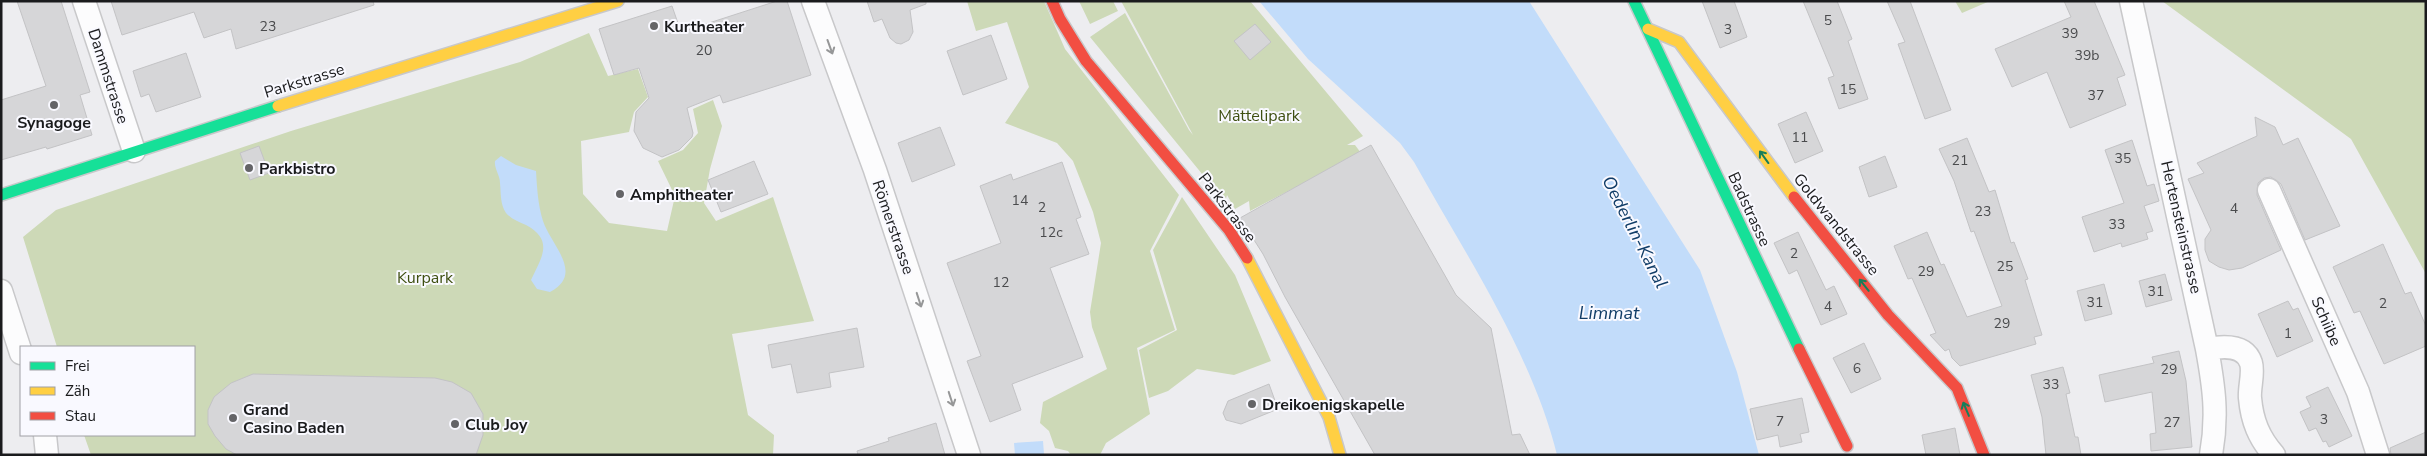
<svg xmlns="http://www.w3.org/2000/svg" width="2427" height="456" font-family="'Nunito Sans',sans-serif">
  <rect width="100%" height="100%" fill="#ededf0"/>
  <path fill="#cdd9b7" d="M967 1H1044L1065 49 1179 195 1150 251 1175 330 1137 348 1150 414 1106 443 1100 455H1071L1068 451 1055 448 1049 431 1040 423 1043 402 1107 369 1092 327 1090 312 1101 243 1093 212 1073 161 1057 143 1005 123 1029 87 1007 22 976 31Z
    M1079 1H1113L1118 11 1090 24Z
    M1121 1H1250L1363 136 1347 145H1355L1361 153 1250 211 1249 201 1235 209 1227 195 1225 202 1090 37 1125 13 1189 130 1193 135Z
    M1955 1H1990L1962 13Z
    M2162 1H2426V274L2351 139Z
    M589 33 608 76 638 69 648 97 634 112 629 132 581 141 583 194 609 223 667 231 675 196 658 161 683 150 698 133 693 109 713 100 722 126 710 169 704 203 716 221 773 197 814 321 732 334 748 415 774 435 773 455H91L84 435H194V347H57L23 237 56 210 291 131 520 62Z
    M1182 197 1235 275 1271 361 1234 375 1197 369 1168 391 1149 398 1139 350 1177 330 1153 250Z"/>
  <path fill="#c2dcfa" d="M1259 1H1529L1700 270 1737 372 1759 455H1557C1533 355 1464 252 1414 162L1400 143 1308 59Z
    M501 156 516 165 536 171C537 188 538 205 543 221 551 245 585 274 550 292L537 289 531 280C542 257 554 240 526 225 519 222 511 219 506 213 500 204 501 193 500 183 500 175 494 169 495 161Z
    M1043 441 1044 454 1015 455 1014 443Z"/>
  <path fill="#d6d6d8" stroke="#c3c3c5" d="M17 1H61L90 92 80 95 92 135 47 149 46 147 1 160V100L46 86Z
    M111 1H373L374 5 236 49 231 29 204 38 194 12 122 35Z
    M777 1H787L811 75 723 103 720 95 687 108 693 133 692 137 679 150 662 157 643 148 634 131 636 112 649 98 639 68 614 75 599 29 672 6 681 32Z
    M867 1H926V4L910 10 913 32 909 40 901 44 896 43 890 38 882 19 874 22Z
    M1702 1H1734L1747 37 1720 48Z
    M1803 1H1837L1852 39 1848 41 1868 99 1839 109 1828 78 1834 76Z
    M1887 1H1910L1951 110 1925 119 1898 44 1905 42Z
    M2064 1H2094L2125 75 2117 78 2126 105 2070 128 2047 72 2012 87 1995 49 2071 17Z
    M1255 24 1271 42 1250 60 1234 41Z
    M991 35 1007 79 963 95 947 51Z
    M186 53 201 97 156 112 149 94 141 97 133 71Z
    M1806 112 1823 151 1795 163 1778 124Z
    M2255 117 2275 127 2283 145 2298 138 2340 226 2305 240 2281 184 2271 177 2264 178 2258 183 2257 195 2281 250 2242 268 2229 270 2219 267 2209 261 2205 250V239L2211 230 2188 179 2204 173 2197 163 2257 136Z
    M940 127 955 165 912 182 898 143Z
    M1967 138 1989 192 1995 190 2011 243 2014 242 2028 279 2025 280 2042 335 2034 337 2036 344 1960 366 1952 358 1949 349 1945 351 1930 335 1936 333 1912 278 1908 279 1894 246 1927 232 1941 265 1944 264 1967 317 2002 306 1974 231 1971 232 1954 181 1939 149Z
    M2132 140 2147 186 2154 184 2159 201 2144 206 2153 231 2146 233 2148 239 2122 247 2121 243 2094 252 2082 217 2124 203 2105 150Z
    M1371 145 1456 295 1491 328 1512 435 1520 434 1530 455H1375L1285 297 1263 254 1240 218Z
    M259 146 269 173 250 180 240 153Z
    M1885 156 1897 187 1869 197 1859 167Z
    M754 161 768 194 721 212 708 180Z
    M1062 162 1081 217 1076 219 1089 254 1050 268 1083 357 1012 384 1021 410 990 422 967 361 981 356 947 263 1001 243 980 186 1011 174 1013 180Z
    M1798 232 1826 290 1834 286 1847 314 1821 325 1797 270 1789 274 1774 243Z
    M2383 244 2405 294 2411 292 2426 326V346L2384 364 2360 311 2354 313 2333 267Z
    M2165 274 2172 300 2146 307 2139 281Z
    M2104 284 2112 314 2085 321 2077 291Z
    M2288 301 2293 310 2298 308 2313 341 2277 357 2258 314Z
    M857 328 864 367 829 373 831 387 797 393 791 364 772 368 768 345Z
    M1864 343 1881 379 1851 393 1833 358Z
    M2179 351 2186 381 2192 447 2151 451 2150 434 2156 433 2152 392 2105 402 2099 375 2154 363 2152 357Z
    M2063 367 2070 393 2066 394 2075 437H2078L2081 455H2046L2042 417 2031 375Z
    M253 374 435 378 452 382 471 393 483 414V435L476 455H237L226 449 215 436 208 424V410L214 397 231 383Z
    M1269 384 1278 409 1241 424 1226 420 1223 413 1228 401Z
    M2328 387 2352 436 2329 447 2326 441 2323 442 2316 428 2309 431 2300 412 2311 407 2306 397Z
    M1802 398 1809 432 1800 434 1802 442 1780 447 1778 435 1757 440 1750 409Z
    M936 423 945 455H858L857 451 889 441 888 438Z
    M1955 428 1960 455H1926L1922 435Z
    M2426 432V455H2391L2390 448Z"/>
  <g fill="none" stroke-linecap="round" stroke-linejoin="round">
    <g stroke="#c8c8ca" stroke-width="25">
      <path id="street" d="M84 1 134 151
        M813 1 875 170 969 455
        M2131 1 2207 349C2214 387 2218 416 2211 455
        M2269 190 2358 392 2378 455
        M1 291 21 353
        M2207 349C2223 346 2245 344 2251 363 2254 373 2249 388 2250 398 2252 421 2259 438 2274 455
        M45 435 47 455"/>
    </g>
    <g stroke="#c8c8ca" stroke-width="14">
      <path id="fast" d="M1634 1 1799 349
        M1 195 278 106"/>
    </g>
    <g stroke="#c8c8ca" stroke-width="14">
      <path id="slow" d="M1648 29 1679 42 1794 197
        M278 106 618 1
        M1247 258 1329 417 1340 455"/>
    </g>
    <g stroke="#c8c8ca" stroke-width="14">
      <path id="jam" d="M1052 1 1060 19 1086 61 1229 230 1247 258
        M1794 197 1888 315 1957 388 1984 455
        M1799 349 1847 446"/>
    </g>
    <use href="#street" stroke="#fcfcfd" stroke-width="22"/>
    <use href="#fast" stroke="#16e098" stroke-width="11"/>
    <use href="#slow" stroke="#ffcf43" stroke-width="11"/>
    <use href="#jam" stroke="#f24e42" stroke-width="11"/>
  </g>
  <defs><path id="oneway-shaft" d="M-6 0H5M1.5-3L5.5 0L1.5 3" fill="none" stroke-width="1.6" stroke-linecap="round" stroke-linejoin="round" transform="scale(1.25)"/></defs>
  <g stroke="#969798">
    <use href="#oneway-shaft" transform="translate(830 47) rotate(70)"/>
    <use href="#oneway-shaft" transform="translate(919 300) rotate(72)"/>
    <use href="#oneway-shaft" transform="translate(951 399) rotate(72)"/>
  </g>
  <g stroke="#187e5a">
    <use href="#oneway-shaft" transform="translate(1764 157) rotate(-126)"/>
    <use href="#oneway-shaft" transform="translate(1864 285) rotate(-129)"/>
    <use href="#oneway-shaft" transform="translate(1966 409) rotate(-113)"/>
  </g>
  <g fill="#646467" stroke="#f9f9ff" stroke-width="2">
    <circle cx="654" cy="26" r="5"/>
    <circle cx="54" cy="105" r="5"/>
    <circle cx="249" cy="168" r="5"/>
    <circle cx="620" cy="194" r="5"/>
    <circle cx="1252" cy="404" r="5"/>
    <circle cx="233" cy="418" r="5"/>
    <circle cx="455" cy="424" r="5"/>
  </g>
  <g text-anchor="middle" stroke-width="4" stroke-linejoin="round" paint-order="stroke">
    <g font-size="14" fill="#4a4b4d">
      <text x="1828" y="25">5</text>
      <text x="268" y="31">23</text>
      <text x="1728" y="34">3</text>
      <text x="2070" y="38">39</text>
      <text x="704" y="55">20</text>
      <text x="2087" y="60">39b</text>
      <text x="1848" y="94">15</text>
      <text x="2096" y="100">37</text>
      <text x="1800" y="142">11</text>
      <text x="2123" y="163">35</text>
      <text x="1960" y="165">21</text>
      <text x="1020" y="205">14</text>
      <text x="1042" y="212">2</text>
      <text x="2234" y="213">4</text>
      <text x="1983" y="216">23</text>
      <text x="2117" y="229">33</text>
      <text x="1051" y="237">12c</text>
      <text x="1794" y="258">2</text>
      <text x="2005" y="271">25</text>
      <text x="1926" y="276">29</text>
      <text x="1001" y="287">12</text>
      <text x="2156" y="296">31</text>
      <text x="2095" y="307">31</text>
      <text x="2383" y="308">2</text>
      <text x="1828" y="311">4</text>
      <text x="2002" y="328">29</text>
      <text x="2288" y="338">1</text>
      <text x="1857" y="373">6</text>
      <text x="2169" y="374">29</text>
      <text x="2051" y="389">33</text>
      <text x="2324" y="424">3</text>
      <text x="1780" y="426">7</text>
      <text x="2172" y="427">27</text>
    </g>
    <g font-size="16" font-weight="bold" fill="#1a1b1d" stroke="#f9f9ff" text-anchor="start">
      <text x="664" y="32">Kurtheater</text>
      <text x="54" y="128" text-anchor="middle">Synagoge</text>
      <text x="259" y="174">Parkbistro</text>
      <text x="630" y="200">Amphitheater</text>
      <text x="1262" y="410">Dreikoenigskapelle</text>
      <text x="243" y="415">Grand<tspan x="243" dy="18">Casino Baden</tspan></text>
      <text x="465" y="430">Club Joy</text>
    </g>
    <g font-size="16" fill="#1a1b1d" stroke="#f9f9ff">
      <text transform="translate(109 76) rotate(72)" y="6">Dammstrasse</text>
      <text transform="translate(304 80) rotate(-17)" y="6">Parkstrasse</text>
      <text transform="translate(1228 207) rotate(52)" y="6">Parkstrasse</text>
      <text transform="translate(1750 209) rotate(65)" y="6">Badstrasse</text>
      <text transform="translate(1837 224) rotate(51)" y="6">Goldwandstrasse</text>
      <text transform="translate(894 227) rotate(71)" y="6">Römerstrasse</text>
      <text transform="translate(2182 227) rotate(77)" y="6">Hertensteinstrasse</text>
      <text transform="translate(2327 321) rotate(66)" y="6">Schiibe</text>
    </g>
    <g font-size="16" fill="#3e4f10" stroke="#f9f9ff">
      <text x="1259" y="121">Mättelipark</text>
      <text x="425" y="283">Kurpark</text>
    </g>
    <g font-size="18" font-style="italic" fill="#113d68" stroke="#f9f9ff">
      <text transform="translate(1635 232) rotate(63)" y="6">Oederlin-Kanal</text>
      <text x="1609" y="319">Limmat</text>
    </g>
  </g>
  <rect width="2427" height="456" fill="none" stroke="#1a1b1d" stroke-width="5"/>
  <rect x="20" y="346" width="175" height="90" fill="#f9f9ff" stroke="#a0a0a5"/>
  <rect x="30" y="362" width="25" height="8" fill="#16e098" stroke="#a0a0a5"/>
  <text x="65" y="371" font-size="15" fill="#1a1b1d">Frei</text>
  <rect x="30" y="387" width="25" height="8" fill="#ffcf43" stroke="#a0a0a5"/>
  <text x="65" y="396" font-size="15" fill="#1a1b1d">Zäh</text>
  <rect x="30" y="412" width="25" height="8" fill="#f24e42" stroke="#a0a0a5"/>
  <text x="65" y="421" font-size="15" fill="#1a1b1d">Stau</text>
</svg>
